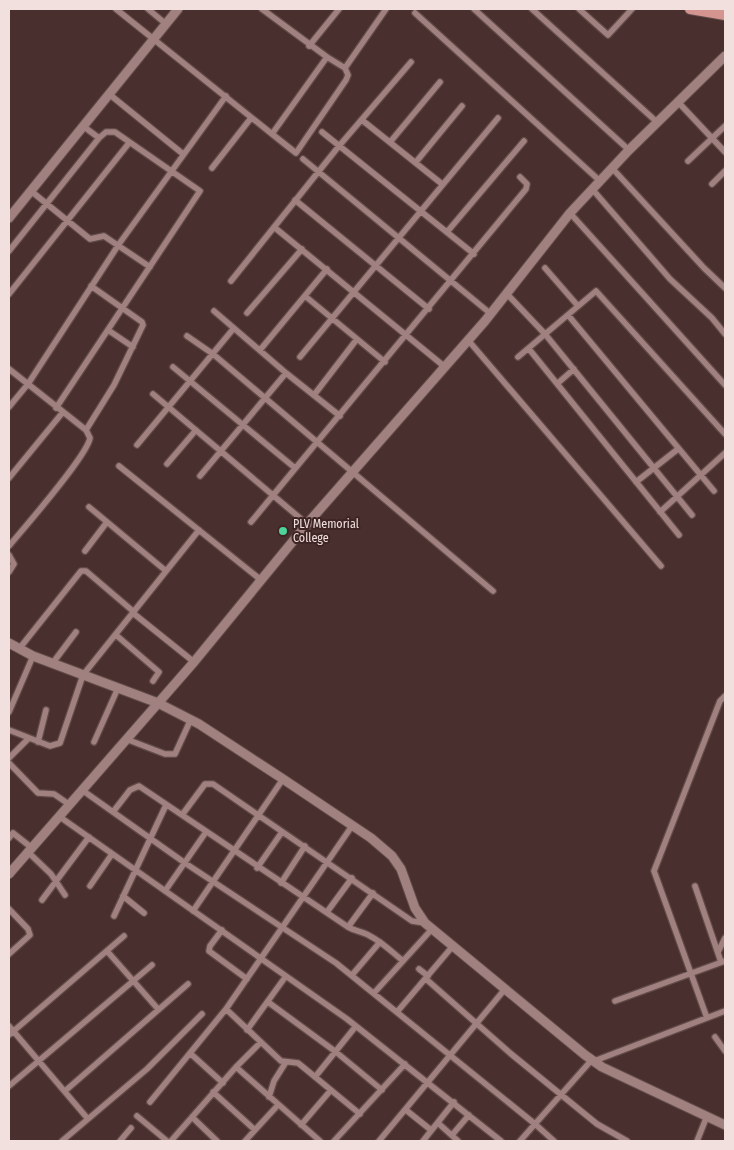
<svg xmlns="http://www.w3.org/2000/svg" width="734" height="1150" font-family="'Fira Sans Condensed',sans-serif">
  <rect width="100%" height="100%" fill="#492f2d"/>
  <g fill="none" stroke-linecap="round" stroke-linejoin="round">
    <g stroke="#614b49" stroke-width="8">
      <path id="street" d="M116 9 272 134
        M148 9 166 24
        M262 9 327 57
        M474 9 629 150
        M532 9 658 123
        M579 9 608 35 632 9
        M415 13 600 181
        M309 46 339 9
        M345 68 348 75 346 80 296 153 272 134 327 57 345 68 386 9
        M109 94 183 154
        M679 103 725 152
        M362 120 442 184
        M83 126 99 138
        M322 132 474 254
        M391 141 440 82
        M303 159 491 314
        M688 161 725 126
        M416 162 462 106
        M212 168 251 118
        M612 168 704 268 725 288
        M712 184 725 171
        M593 190 670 279 712 318 725 334
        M31 191 90 239 104 236 150 267
        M295 200 429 309
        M570 213 725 385
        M274 227 445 367
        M447 232 524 141
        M9 251 99 138 106 132H115L200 191 56 408
        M545 268 578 306
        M231 281 339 146 411 62
        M9 294 129 143
        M507 294 545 334 692 515
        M305 296 385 362
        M214 311 286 373 340 416
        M247 313 302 249
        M568 315 714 491
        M108 330 133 347
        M187 336 213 354 493 591
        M468 340 661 566
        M529 349 679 535
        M260 350 327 269
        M300 357 498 118
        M518 357 596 291 725 434
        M173 367 295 468
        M9 369 86 430 90 438C87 456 24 528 9 546
        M558 383 574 369
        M153 394 307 524
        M314 395 357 339
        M9 407 28 384 119 244 226 96
        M86 430 114 385 143 325 142 322 91 286
        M137 445 234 328
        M167 464 196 430
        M119 466 261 580
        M200 476 286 373
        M9 478 63 412
        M636 482 678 449
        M89 507 166 571
        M660 512 725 453
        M251 522 526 189 527 184 520 177
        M85 551 107 522
        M9 555 14 564 9 572
        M133 613 194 662
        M116 635 159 672 153 681
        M19 649 81 571H86L134 612
        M52 664 76 632
        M9 712 33 656
        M9 730 50 746 60 743 83 675 199 530
        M126 739 165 754H175L191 719
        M38 742 46 710
        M94 742 118 688
        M9 758 28 739
        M9 763 38 793 54 794 70 805
        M82 790 185 863 336 963 535 1124 589 1063 725 1011
        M113 812 130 790 139 786 348 927C355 931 364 932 370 936 382 942 392 952 403 961
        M182 815 205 784H213L412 921 425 923
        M60 817 347 1019 501 1141
        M9 838 13 833 32 848
        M28 852 51 874 65 895
        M257 868 282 832
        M281 883 305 846
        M90 886 112 854
        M695 886 721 962
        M165 891 206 832
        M123 896 144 913
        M42 900 89 837
        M9 909 28 929 30 935 9 954
        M193 911 283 779
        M327 912 352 878
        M114 916 166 805
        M348 927 373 893
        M222 930 210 946 209 951 247 979
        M107 951 158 1009
        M718 952 725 938
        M419 969 428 976
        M352 975 380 942
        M426 979 510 1053 597 1124 627 1141
        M374 993 432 929
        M615 1001 725 961
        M268 1002 336 1052 382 1090
        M226 1009 281 1061 298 1063 303 1067 360 1114
        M397 1012 452 947
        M707 1018 654 871 720 701 725 696
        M9 1026 88 1119
        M247 1030 286 976
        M9 1035 124 936
        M715 1037 725 1051
        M191 1054 223 1083
        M236 1067 320 1141
        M315 1077 356 1026
        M9 1086 152 965
        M65 1091 188 984
        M213 1092 255 1130
        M269 1097 274 1081 286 1062
        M150 1102 226 1009 352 826
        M406 1110 431 1130
        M137 1116 167 1141
        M192 1117 217 1141
        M438 1123 458 1141
        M301 1125 331 1090
        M452 1135 469 1115
        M62 1141 147 1069 202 1014
        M120 1141 131 1128
        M171 1141 236 1067 260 1043
        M245 1141 278 1105
        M334 1141 405 1064
        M379 1141 505 989
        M423 1141 454 1102
        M520 1141 535 1124 554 1141
        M697 1141 707 1116"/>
    </g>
    <g stroke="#614b49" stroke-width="11">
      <path id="secondary" d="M9 218 178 9
        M9 643 33 656 158 703 199 724 283 779 371 838 392 856 401 869 415 908 425 923 585 1055 602 1067 725 1125
        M9 874 194 662 307 524 485 321 570 213 629 150 725 56"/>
    </g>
    <g stroke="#614b49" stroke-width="12">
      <path id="primary" d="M690 9 725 15"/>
    </g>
    <use href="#street" stroke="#a0817f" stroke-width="5.5"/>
    <use href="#secondary" stroke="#a0817f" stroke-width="9"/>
    <use href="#primary" stroke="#d49490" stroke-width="10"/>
  </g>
  <circle fill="#4ed399" stroke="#3e2523" stroke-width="2" cx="283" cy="531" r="5"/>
  <g text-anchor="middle" stroke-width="4" stroke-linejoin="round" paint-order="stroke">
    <g font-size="12" fill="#f1e0de" stroke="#3e2523" text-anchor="start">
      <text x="293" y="528">PLV Memorial<tspan x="293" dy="14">College</tspan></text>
    </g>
  </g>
  <rect width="734" height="1150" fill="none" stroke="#f1e0de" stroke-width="20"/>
</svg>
